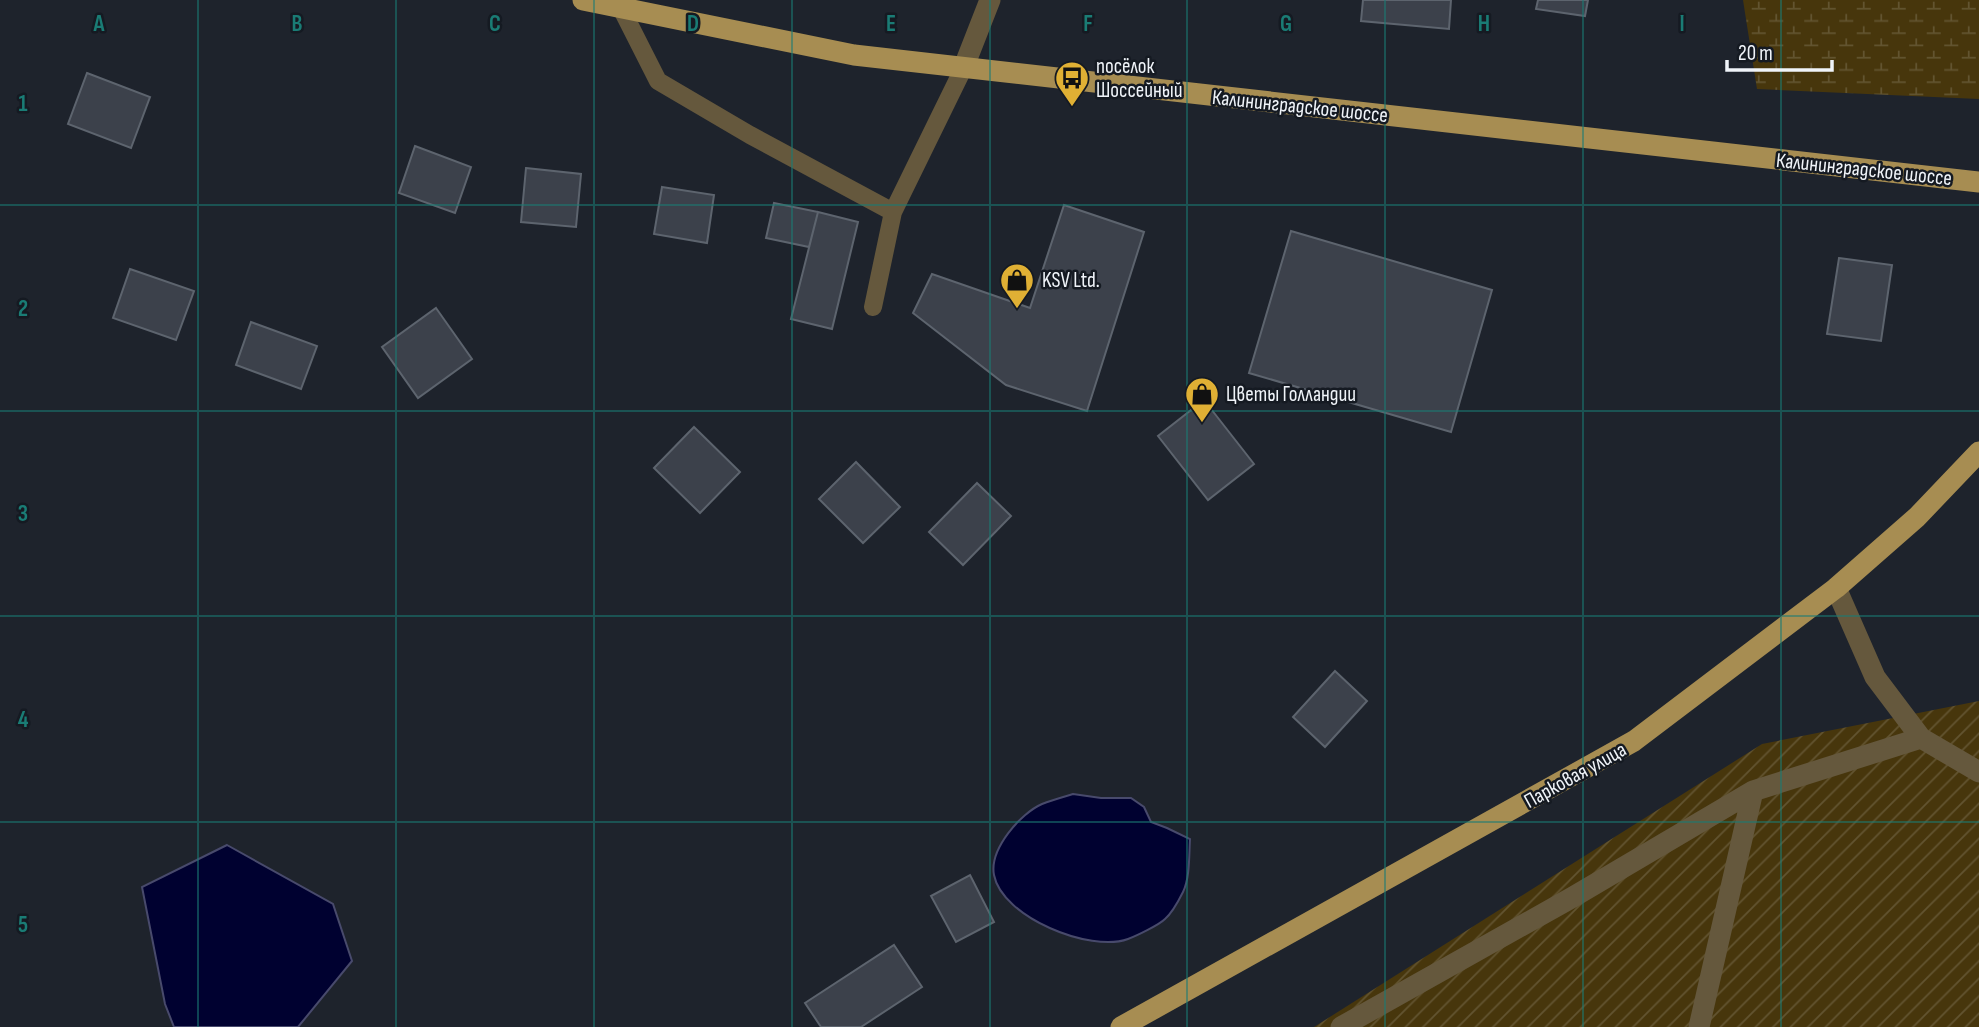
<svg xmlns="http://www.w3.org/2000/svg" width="1979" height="1027" font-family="'Sofia Sans Condensed',sans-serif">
  <defs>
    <pattern id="wetland-marsh" width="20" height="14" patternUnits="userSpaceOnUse" patternTransform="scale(1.75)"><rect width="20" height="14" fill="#47360c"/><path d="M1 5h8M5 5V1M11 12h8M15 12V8" fill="none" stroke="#625430"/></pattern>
    <pattern id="garden-furrows" width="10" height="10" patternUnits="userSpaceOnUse" patternTransform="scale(1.75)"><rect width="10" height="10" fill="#47360c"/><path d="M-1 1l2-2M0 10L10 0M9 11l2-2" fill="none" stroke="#625430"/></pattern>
  </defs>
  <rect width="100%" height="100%" fill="#1e232c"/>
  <path fill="url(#wetland-marsh)" d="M1743 0H1979V99L1757 89Z"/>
  <path fill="url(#garden-furrows)" d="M1979 701V1027H1314L1762 744Z"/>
  <path fill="#000130" stroke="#484a6c" stroke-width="2" d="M1073 794 1101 798H1131L1144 807 1151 822 1167 828 1190 839C1189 855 1190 878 1183 892 1179 900 1172 913 1165 919 1159 925 1136 936 1128 939 1090 953 1002 917 994 875 989 849 1021 813 1042 804 1052 800 1063 797 1073 794Z
    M227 845 333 904 352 961 298 1027H174L165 1004 142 887Z"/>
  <path fill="#3c414b" stroke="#5d646e" stroke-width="2" d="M1363 0H1451L1449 29 1361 21Z
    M1538 0H1588L1585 16 1536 9Z
    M87 73 150 97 131 148 68 124Z
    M415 146 471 167 455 213 399 193Z
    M526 168 581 174 576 227 521 222Z
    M662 187 714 195 707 243 654 234Z
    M774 203 818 212 809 247 766 238Z
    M1064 205 1144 232 1087 411 1006 385 913 313 932 274 1030 308Z
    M818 212 858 222 832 329 791 319Z
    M1291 231 1492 290 1451 432 1249 373Z
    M1839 258 1892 265 1881 341 1827 334Z
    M130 269 194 291 176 340 113 318Z
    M436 308 472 359 418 398 382 347Z
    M251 322 317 346 301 389 236 365Z
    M1204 400 1254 464 1208 500 1158 436Z
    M694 427 740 472 700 513 654 468Z
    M856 462 900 507 863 543 819 499Z
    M977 483 1011 516 963 565 929 532Z
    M1335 671 1367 701 1325 747 1293 717Z
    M970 875 994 922 956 942 931 896Z
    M894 945 922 987 861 1027H821L805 1003Z"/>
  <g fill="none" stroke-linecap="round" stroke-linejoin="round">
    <path stroke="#65583d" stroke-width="18" d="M621 8 658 81 750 135 893 212
      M873 307 893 212 963 69"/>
    <path stroke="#65583d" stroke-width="21" d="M963 69 990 0
      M1836 588 1875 677 1921 738 1979 772
      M1341 1027 1573 897 1753 791 1921 738
      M1699 1027 1753 791"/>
    <path stroke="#a78d52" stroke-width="21" d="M583 0 854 55 1979 182
      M1121 1027 1634 741 1836 588 1917 517 1979 452"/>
  </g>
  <path fill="none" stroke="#1a7c75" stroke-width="2" stroke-opacity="0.55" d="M198 0V1027M396 0V1027M594 0V1027M792 0V1027M990 0V1027M1187 0V1027M1385 0V1027M1583 0V1027M1781 0V1027M0 205H1979M0 411H1979M0 616H1979M0 822H1979"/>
  <defs>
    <g id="bus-pin" transform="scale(1.75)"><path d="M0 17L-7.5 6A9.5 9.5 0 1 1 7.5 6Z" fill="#e0b034" stroke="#151a22"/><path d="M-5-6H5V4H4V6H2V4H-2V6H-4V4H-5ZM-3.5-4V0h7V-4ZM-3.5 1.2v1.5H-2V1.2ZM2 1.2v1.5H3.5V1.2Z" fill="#111"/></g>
    <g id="shop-pin" transform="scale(1.75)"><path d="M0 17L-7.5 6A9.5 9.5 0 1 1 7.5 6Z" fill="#e0b034" stroke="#151a22"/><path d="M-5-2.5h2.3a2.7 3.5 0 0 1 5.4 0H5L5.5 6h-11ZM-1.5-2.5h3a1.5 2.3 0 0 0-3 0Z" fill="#111"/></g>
  </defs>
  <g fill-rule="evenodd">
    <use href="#bus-pin" x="1072" y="78"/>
    <use href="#shop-pin" x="1017" y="280"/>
    <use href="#shop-pin" x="1202" y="394"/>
  </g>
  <g text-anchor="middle" stroke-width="5" stroke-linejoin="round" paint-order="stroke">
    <g font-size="21" fill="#f0f4f9" stroke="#151a22" text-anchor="start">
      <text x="1096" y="73">посёлок<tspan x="1096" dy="24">Шоссейный</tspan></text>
      <text x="1042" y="287">KSV Ltd.</text>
      <text x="1226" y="401">Цветы Голландии</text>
    </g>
    <g font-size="21" fill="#f0f4f9" stroke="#151a22">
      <text transform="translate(1300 106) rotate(6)" y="7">Калининградское шоссе</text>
      <text transform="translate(1864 169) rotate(6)" y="7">Калининградское шоссе</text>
      <text transform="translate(1575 775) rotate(-29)" y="7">Парковая улица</text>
    </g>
  </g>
  <g font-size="23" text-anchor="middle" font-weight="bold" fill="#1a7c75" stroke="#151a22" stroke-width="5" stroke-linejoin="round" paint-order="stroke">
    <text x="99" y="31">A</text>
    <text x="297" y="31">B</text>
    <text x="495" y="31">C</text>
    <text x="693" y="31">D</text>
    <text x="891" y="31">E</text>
    <text x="1088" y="31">F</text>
    <text x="1286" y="31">G</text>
    <text x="1484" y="31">H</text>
    <text x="1682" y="31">I</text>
    <text x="23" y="111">1</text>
    <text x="23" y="316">2</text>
    <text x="23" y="521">3</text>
    <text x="23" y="727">4</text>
    <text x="23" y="932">5</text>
  </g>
  <path d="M1727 60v10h105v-10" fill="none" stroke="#f0f4f9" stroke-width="3.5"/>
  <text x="1738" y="60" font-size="21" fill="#f0f4f9" stroke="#151a22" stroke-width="5" paint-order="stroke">20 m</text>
</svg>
